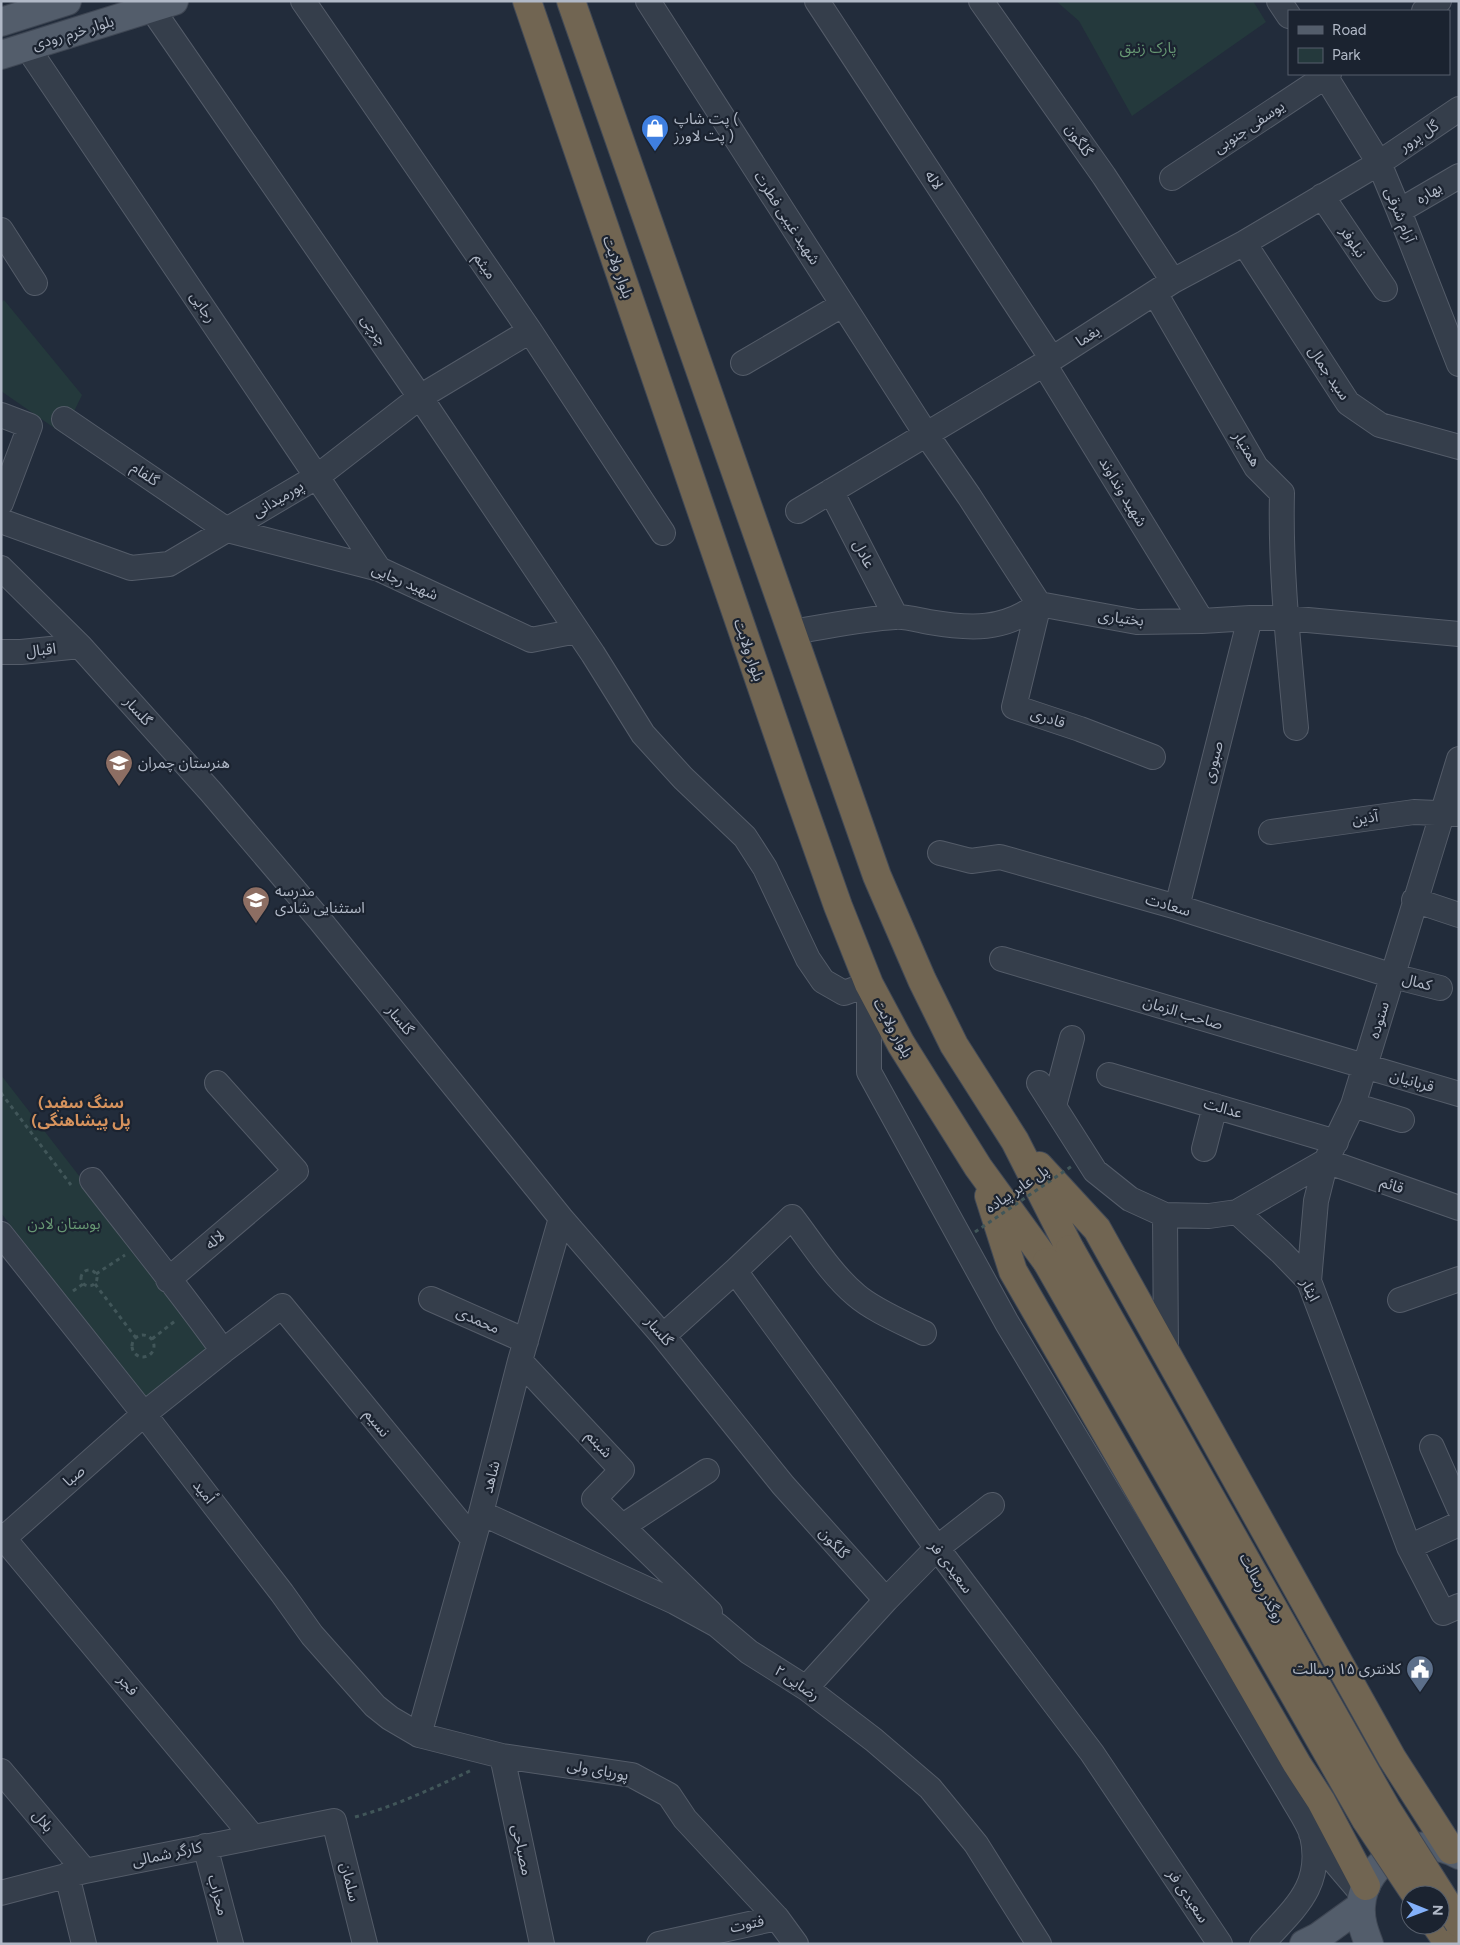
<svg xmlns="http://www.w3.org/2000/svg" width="1460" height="1945" font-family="Figtree,'Noto Sans Arabic',sans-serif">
  <rect width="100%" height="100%" fill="#222c3b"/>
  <path fill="#24393c" d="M1056 1H1253L1266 22 1132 116 1079 21Z
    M4 300 82 395 63 434 1 391V303Z
    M1 1075 214 1350 147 1401 1 1213Z"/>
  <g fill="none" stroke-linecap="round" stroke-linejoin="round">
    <g stroke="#545c69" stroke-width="26">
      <path id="minor" d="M303 1 530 331 663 533
        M648 1 926 434 969 496 1039 604 1014 707 1080 729 1153 757
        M817 1 1052 359
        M981 1 1104 176 1173 281
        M1279 1 1289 16
        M152 9 420 397 593 654 643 734 683 778 745 837 765 868 808 959 823 981 844 993 869 984V1072L1007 1323 1290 1794C1297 1807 1308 1822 1312 1835 1324 1887 1293 1909 1262 1944
        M1424 11 1439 1
        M27 47 379 569
        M1324 74 1379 163 1399 211 1459 364
        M1172 178 1329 74
        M1322 196 1385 289
        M1399 211 1459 176
        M1 230 35 283
        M1244 243 1348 403 1380 425 1459 447
        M1155 293 1256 467 1282 493C1280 572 1289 650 1296 728
        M743 363 842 305
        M1044 364 1202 621
        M1 415 30 426 1 503
        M64 419 227 530 379 569 531 640 577 631
        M831 491 896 617
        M798 511 1044 364 1173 281 1244 243 1379 163 1459 109
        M1 521 131 568 169 564 318 476 420 397 530 331
        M1 568 80 646 211 792 319 919 561 1218 663 1336 783 1485 886 1600
        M791 632C825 627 860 619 895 617 905 616 918 620 929 622 970 629 1004 631 1039 604L1137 622 1202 621 1250 618H1286L1459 634
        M1 652H21L80 646
        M1271 832 1414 812 1459 814
        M940 853 971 861 1000 857 1177 907 1393 976 1440 988
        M1414 900 1459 915
        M1177 907 1250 618
        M1002 959 1459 1094
        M1109 1075 1336 1142
        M1039 1083 1095 1171 1130 1199 1165 1215 1209 1216 1237 1212 1281 1252 1309 1281 1409 1547 1443 1613 1459 1606
        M1353 1105 1402 1120
        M1054 1106 1072 1038
        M1204 1149 1215 1106
        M92 1180C136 1237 182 1293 223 1351L282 1306 473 1539
        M1237 1212 1326 1161 1459 1208
        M1165 1215 1166 1354
        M1 1234 144 1414 282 1593 312 1635 375 1706 390 1718 419 1735 502 1756 632 1775 669 1795 685 1819 777 1918 796 1944
        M735 1271 792 1217C812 1243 831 1274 856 1295 873 1310 904 1323 924 1333
        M168 1280 296 1171 217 1083
        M1309 1281 1316 1201 1326 1161 1353 1105 1459 759
        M431 1299 526 1341
        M1400 1300 1459 1279
        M663 1336 735 1271 937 1548 1092 1753 1220 1944
        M520 1361 622 1470 594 1499 710 1612
        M1432 1447 1459 1508
        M481 1513 675 1602 717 1625 749 1652 806 1688 874 1740 930 1788 976 1844 1039 1944
        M623 1526 707 1471
        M1 1535 253 1837
        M4 1538 144 1414 223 1351
        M1409 1547 1459 1524
        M806 1688 886 1600 937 1548 992 1505
        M419 1735 481 1513 520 1361 561 1218
        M502 1756 542 1944
        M1 1771 85 1871
        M1311 1834 1363 1895
        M205 1846 231 1944
        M67 1875 84 1944
        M1 1893 85 1871 334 1821 365 1944
        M659 1944 777 1918"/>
    </g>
    <g stroke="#3f4754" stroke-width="30">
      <path id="major" d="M1 22 67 1
        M1 55 174 1
        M1304 1944 1318 1937 1361 1906
        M1369 1944C1364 1931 1360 1920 1361 1906 1364 1859 1419 1831 1459 1855"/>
    </g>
    <g stroke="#414956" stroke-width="30">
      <path id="highway" d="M527 1 795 784 838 906 869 984 901 1044 978 1167 1047 1262
        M571 1 877 876 922 980 954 1045 1015 1141 1070 1249
        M1039 1166 1097 1229 1392 1758 1451 1850
        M989 1196 1013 1271 1297 1764 1321 1801 1366 1886
        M1436 1925 1449 1944"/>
    </g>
    <path stroke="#415659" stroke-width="3" stroke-dasharray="4 4" stroke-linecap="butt" d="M1 1093 71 1185
      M81 1278a8 8 0 1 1 16 0a8 8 0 1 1-16 0Z
      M96 1274 125 1255
      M95 1284 136 1338
      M73 1291 83 1284
      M132 1346a11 11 0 1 1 22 0a11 11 0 1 1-22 0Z
      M152 1339 175 1321
      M355 1817C396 1806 433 1788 472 1770"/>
    <use href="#minor" stroke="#353e4b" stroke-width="24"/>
    <use href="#major" stroke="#535d6b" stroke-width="28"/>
    <use href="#highway" stroke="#716552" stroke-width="28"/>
    <g stroke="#414956" stroke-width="30" stroke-linecap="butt">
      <path id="highway-bridge" d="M1070 1249 1386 1808 1459 1923
        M1047 1262 1366 1820 1416 1895"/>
    </g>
    <path stroke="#415659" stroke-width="3" stroke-dasharray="4 4" stroke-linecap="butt" d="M975 1232 1072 1166"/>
    <use href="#highway-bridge" stroke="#716552" stroke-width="28"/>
  </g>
  <defs>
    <g id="shop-pin" transform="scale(1.4375)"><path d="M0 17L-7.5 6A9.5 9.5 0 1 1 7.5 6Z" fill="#3f7fe0" stroke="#1b2330"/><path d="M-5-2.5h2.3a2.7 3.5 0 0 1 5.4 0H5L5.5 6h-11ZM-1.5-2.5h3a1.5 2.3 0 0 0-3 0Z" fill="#fff"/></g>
    <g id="school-pin" transform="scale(1.4375)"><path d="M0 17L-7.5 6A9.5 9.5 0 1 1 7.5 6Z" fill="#8d6e63" stroke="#1b2330"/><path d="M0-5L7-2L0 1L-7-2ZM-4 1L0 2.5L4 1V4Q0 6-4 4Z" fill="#fff"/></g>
    <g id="civic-pin" transform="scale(1.4375)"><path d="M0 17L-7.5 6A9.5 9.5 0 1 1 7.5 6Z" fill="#5c6f8a" stroke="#1b2330"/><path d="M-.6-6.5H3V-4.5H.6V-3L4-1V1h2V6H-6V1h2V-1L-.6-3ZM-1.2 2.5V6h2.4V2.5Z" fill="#fff"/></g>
  </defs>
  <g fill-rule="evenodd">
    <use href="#shop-pin" x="655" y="128"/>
    <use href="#school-pin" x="119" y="763"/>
    <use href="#school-pin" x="256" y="900"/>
    <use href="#civic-pin" x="1420" y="1669"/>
  </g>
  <g text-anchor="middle" stroke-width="4.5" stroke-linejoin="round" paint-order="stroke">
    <g font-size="15" fill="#b1b9c7" stroke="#1b2330">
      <text transform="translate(73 33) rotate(-17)" y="5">بلوار خرم رودی</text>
      <text transform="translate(1249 127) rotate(-34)" y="5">یوسفی جنوبی</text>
      <text transform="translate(1419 136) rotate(-34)" y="5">گل پرور</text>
      <text transform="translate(1079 140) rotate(55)" y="5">گلگون</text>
      <text transform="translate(934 180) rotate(57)" y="5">لاله</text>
      <text transform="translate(1429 193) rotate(-31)" y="5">بهاره</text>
      <text transform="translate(1400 215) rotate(68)" y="5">آرام شرقی</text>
      <text transform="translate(787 218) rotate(57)" y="5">شهید غیبی فطرت</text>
      <text transform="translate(1353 242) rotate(56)" y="5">نیلوفر</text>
      <text transform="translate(485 266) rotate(55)" y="5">میثم</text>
      <text transform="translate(618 267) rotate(71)" y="5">بلوار ولایت</text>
      <text transform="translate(203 307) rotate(56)" y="5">رجایی</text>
      <text transform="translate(374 330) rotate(55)" y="5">چرچی</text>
      <text transform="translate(1088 336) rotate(-33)" y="5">یغما</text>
      <text transform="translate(1329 373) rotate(56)" y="5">سید جمال</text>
      <text transform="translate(1247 449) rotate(58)" y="5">همتیار</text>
      <text transform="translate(145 474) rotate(34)" y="5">گلفام</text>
      <text transform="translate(1123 492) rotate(59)" y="5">شهید ونداوند</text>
      <text transform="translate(278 499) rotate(-31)" y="5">پورمیدانی</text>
      <text transform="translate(864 554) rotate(63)" y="5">عادل</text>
      <text transform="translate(405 582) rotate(23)" y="5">شهید رجایی</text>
      <text transform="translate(1121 618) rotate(7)" y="5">بختیاری</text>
      <text transform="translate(41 650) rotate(-6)" y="5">اقبال</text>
      <text transform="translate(749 650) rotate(71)" y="5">بلوار ولایت</text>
      <text transform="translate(138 711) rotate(48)" y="5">گلسار</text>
      <text transform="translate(1048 718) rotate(18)" y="5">قادری</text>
      <text transform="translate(1213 762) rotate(-76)" y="5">صبوری</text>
      <text transform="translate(1365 818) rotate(-8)" y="5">آذین</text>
      <text transform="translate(1168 905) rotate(16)" y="5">سعادت</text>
      <text transform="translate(1417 982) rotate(14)" y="5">کمال</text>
      <text transform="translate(1183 1013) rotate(17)" y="5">صاحب الزمان</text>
      <text transform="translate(400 1020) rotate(51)" y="5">گلسار</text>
      <text transform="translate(1379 1020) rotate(-73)" y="5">ستوده</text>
      <text transform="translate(893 1028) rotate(61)" y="5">بلوار ولایت</text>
      <text transform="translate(1412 1081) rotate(16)" y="5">قربانیان</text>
      <text transform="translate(1223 1108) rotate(16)" y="5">عدالت</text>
      <text transform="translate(1392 1185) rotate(19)" y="5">قائم</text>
      <text transform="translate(1017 1189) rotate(-34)" y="5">پل عابر پیاده</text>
      <text transform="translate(215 1240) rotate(-40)" y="5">لاله</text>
      <text transform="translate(1310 1290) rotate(63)" y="5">ایثار</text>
      <text transform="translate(478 1320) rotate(24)" y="5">محمدی</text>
      <text transform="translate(659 1331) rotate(50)" y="5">گلسار</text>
      <text transform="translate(377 1423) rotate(51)" y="5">نسیم</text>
      <text transform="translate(599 1444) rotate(47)" y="5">شبنم</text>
      <text transform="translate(74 1476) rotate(-41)" y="5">صبا</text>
      <text transform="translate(491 1477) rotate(-76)" y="5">شاهد</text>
      <text transform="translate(204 1492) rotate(52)" y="5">اُمید</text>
      <text transform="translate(834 1543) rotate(48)" y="5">گلگون</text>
      <text transform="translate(951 1567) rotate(53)" y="5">سعیدی فر</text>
      <text transform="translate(1262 1588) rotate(61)" y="5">روگذر رسالت</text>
      <text transform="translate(797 1683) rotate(34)" y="5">رضایی ۲</text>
      <text transform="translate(128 1685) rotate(50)" y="5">فجر</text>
      <text transform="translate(598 1770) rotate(10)" y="5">پوریای ولی</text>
      <text transform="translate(43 1821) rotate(50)" y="5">بلال</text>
      <text transform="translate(522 1850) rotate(78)" y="5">مصباحی</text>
      <text transform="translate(167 1854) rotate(-12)" y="5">کارگر شمالی</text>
      <text transform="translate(350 1882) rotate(76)" y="5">سلمان</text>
      <text transform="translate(218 1895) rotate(75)" y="5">محراب</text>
      <text transform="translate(1188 1896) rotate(56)" y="5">سعیدی فر</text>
      <text transform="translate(747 1924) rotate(-12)" y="5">فتوت</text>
    </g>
    <g font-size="15" fill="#679873" stroke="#1b2330">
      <text x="1148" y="53">پارک زنبق</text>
      <text x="64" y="1229">بوستان لادن</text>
    </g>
    <g font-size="15" fill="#b1b9c7" stroke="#1b2330" text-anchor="start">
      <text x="674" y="124">پت شاپ (<tspan x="674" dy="17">پت لاورز )</tspan></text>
      <text x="138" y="768">هنرستان چمران</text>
      <text x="275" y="896">مدرسه<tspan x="275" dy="17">استثنایی شادی</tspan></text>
      <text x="1401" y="1674" text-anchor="end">کلانتری ۱۵ رسالت</text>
    </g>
    <g font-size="16" font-weight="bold" fill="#d5925d" stroke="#1b2330">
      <text x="81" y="1108">(سنگ سفید<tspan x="81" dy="18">(پل پیشاهنگی</tspan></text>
    </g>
  </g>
  <rect width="1460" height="1945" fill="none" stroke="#b1b9c7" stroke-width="5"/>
  <rect x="1288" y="10" width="162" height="65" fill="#1b2330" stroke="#575f6c"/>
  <rect x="1298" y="26" width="25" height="8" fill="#535d6b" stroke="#575f6c"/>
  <text x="1332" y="35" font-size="15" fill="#b1b9c7">Road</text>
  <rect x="1298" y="48" width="25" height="15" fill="#24393c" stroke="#575f6c"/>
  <text x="1332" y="60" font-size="15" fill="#b1b9c7">Park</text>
  <g transform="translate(1425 1910) rotate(91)"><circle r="24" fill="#1b2330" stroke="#575f6c"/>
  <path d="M0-4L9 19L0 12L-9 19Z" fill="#83b0f9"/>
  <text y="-8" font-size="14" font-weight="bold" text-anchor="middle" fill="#b1b9c7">N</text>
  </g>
</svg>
